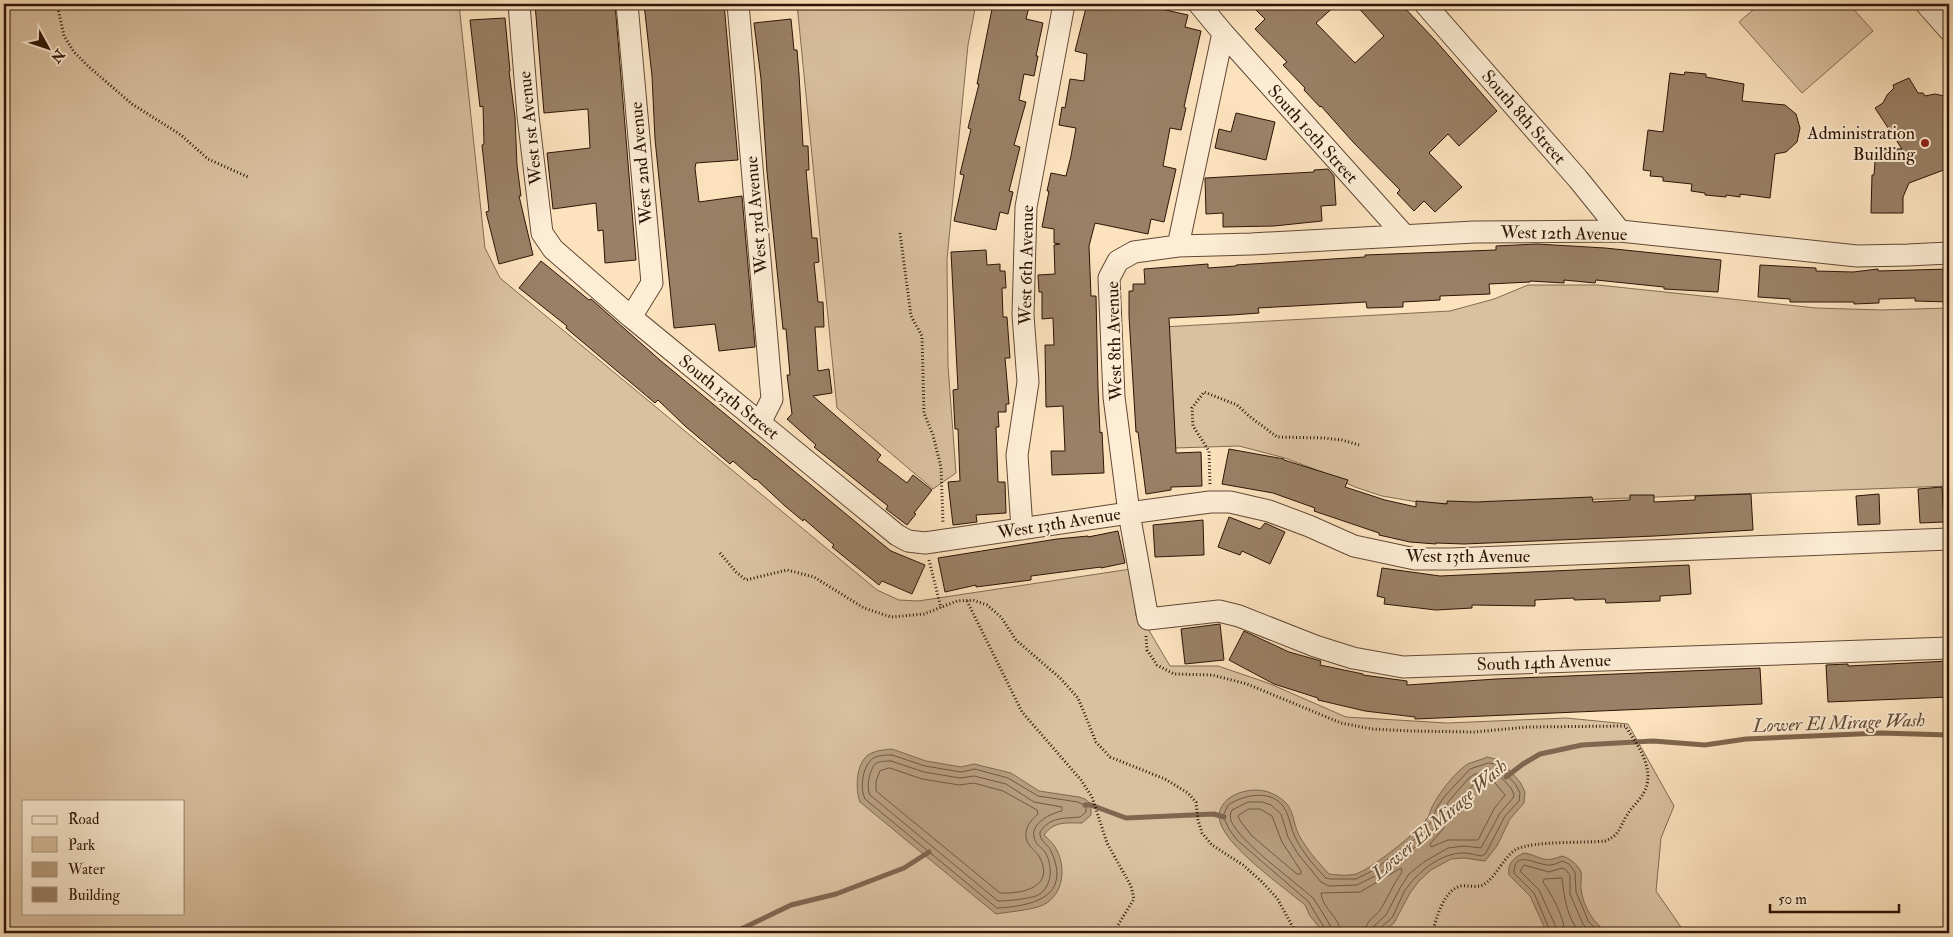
<svg xmlns="http://www.w3.org/2000/svg" width="1953" height="937" font-family="'IM FELL Double Pica',serif">
  <rect width="100%" height="100%" fill="#fce3be"/>
  <filter id="stains"><feTurbulence type="fractalNoise" baseFrequency=".004" numOctaves="4"/><feColorMatrix values="0 0 0 0 .2 0 0 0 0 .09 0 0 0 0 .02 0 0 0 .5 -.17"/></filter>
  <radialGradient id="worn" r=".72"><stop offset=".6" stop-color="#630" stop-opacity="0"/><stop offset="1" stop-color="#630" stop-opacity=".3"/></radialGradient>
  <path fill="#d9c09f" stroke="#836a52" fill-rule="evenodd" d="M4 4H459L485 248 500 278 877 590 899 600 918 601 1131 569 1136 616 1147 627 1170 666H1218L1268 683 1346 717 1447 723 1566 718 1628 724 1674 806 1661 838 1656 891 1685 933H4ZM24 801H184V913H24Z
    M797 4H976L968 45 947 259 948 366 956 473 933 489 837 408Z
    M1760 4H1849L1873 31 1802 93 1739 22Z
    M1528 285H1598L1816 308 1881 310 1949 308V486L1469 504 1423 503 1382 496 1355 487 1322 472 1285 458 1239 446 1175 448 1162 327 1450 311 1494 299Z"/>
  <path fill="#b69d7f" stroke="#7f664f" d="M892 749 926 761 961 767 974 764 1011 773 1039 791 1079 797 1085 799 1091 804V815L1082 823C1066 823 1054 821 1044 835 1048 839 1052 842 1055 847 1067 866 1064 895 1043 905 1033 910 1007 912 996 914L860 802C855 789 856 764 868 755 876 750 884 750 892 749Z
    M1487 757 1499 760 1504 764 1520 782 1525 792 1524 803 1510 819 1497 846 1485 861 1464 858 1451 859 1431 870 1419 881 1410 893 1394 923 1382 933H1324L1310 916 1305 905C1282 886 1234 852 1222 827 1211 804 1235 790 1256 790 1266 790 1276 794 1284 801 1294 809 1293 824 1299 835 1307 850 1318 862 1329 874 1337 875 1349 876 1356 874 1371 869 1420 831 1428 817 1430 814 1430 810 1432 807 1439 793 1453 775 1466 765 1471 762 1481 760 1487 757Z
    M1524 853C1542 856 1541 864 1562 856 1569 858 1576 863 1580 870 1583 875 1580 883 1581 889 1583 906 1594 926 1610 933H1547L1530 896 1509 875C1507 864 1514 857 1524 853Z"/>
  <g fill="none" stroke-linecap="round" stroke-linejoin="round">
    <path stroke="#725842" stroke-width="1" d="M892 755 925 766 961 772 975 769 1008 778 1038 796 1078 802 1086 806V812L1080 817C1063 819 1051 816 1040 832 1039 841 1048 844 1051 851 1072 897 1033 906 997 908L865 799C860 789 862 770 870 761 875 755 885 755 892 755Z
      M891 761 924 772 960 778 974 776 1006 784 1034 802 1062 807V811C1051 813 1031 823 1034 837 1035 844 1041 847 1045 852 1053 865 1053 889 1036 896 1026 899 1009 901 998 901L870 795C866 788 869 771 875 764 879 761 886 761 891 761Z
      M890 768 922 779 959 785 974 783 1003 791 1037 810 1038 814C1031 820 1025 827 1026 837 1027 846 1034 849 1039 856 1056 887 1023 894 1000 893L876 791V781L880 771Z
      M1491 778 1505 795 1494 809 1478 840H1448L1431 847 1430 844 1443 829 1455 806 1473 785 1477 782Z
      M1249 809H1260L1272 816 1282 842 1301 871V874H1297L1252 836 1241 822 1238 816Z
      M1327 933C1326 929 1312 909 1309 902L1237 840 1229 829 1223 816 1228 805C1245 794 1275 788 1286 811 1290 819 1291 829 1295 837 1303 853 1314 866 1326 878L1330 879H1356L1372 871 1418 837 1432 821 1436 809 1444 797 1470 769 1488 763 1497 764 1501 768 1516 785 1520 793 1519 801 1505 816 1486 853 1482 856C1476 855 1469 853 1463 853 1440 853 1416 873 1404 892 1400 900 1397 908 1393 916 1389 923 1380 924 1379 933
      M1333 933C1333 928 1317 904 1313 898 1293 880 1241 843 1231 821 1230 816 1230 814 1232 810L1248 802H1262L1271 805 1281 814 1288 837 1298 854 1321 882 1329 886 1357 885 1375 876 1422 842 1437 825 1442 812 1449 801 1468 779 1473 775 1490 769 1496 772 1511 788 1514 795 1513 798 1500 813 1481 848 1464 846 1448 848 1424 862 1409 874 1400 888 1386 915 1374 926 1372 933
      M1341 933C1340 917 1322 909 1321 893L1360 892 1401 868 1402 872C1394 883 1389 895 1382 907 1376 918 1365 919 1365 933
      M1551 933 1534 893 1514 873C1514 848 1537 866 1550 865 1554 865 1558 863 1562 861L1569 864 1575 872 1576 892 1585 913 1588 921 1600 933
      M1557 933 1556 927 1539 890 1520 871 1524 865 1549 872 1562 868 1565 869 1570 875V894L1579 915 1583 924 1591 933
      M1565 933C1564 917 1552 895 1543 882L1544 879 1562 878C1564 897 1567 918 1580 933"/>
    <path stroke="#7f664f" stroke-width="5" d="M1506 777 1523 764 1540 754 1582 745 1653 741 1705 745 1746 739 1881 733 1949 735
      M1085 805H1091L1126 818 1214 814 1224 817
      M733 933 791 905 836 894 904 868 929 852"/>
  </g>
  <path fill="#998066" stroke="#2d1406" d="M535 4H615L636 260 605 263 603 230 598 231 596 203 553 209 547 153 590 148 588 109 544 113Z
    M644 4H724L738 160 696 163 695 168 699 202 742 196 755 347 719 351 715 324 674 328 655 139 652 76Z
    M993 4H1013L1029 7 1026 19 1043 23 1036 56H1038L1034 76 1024 74 1019 100 1026 102 1014 145 1020 147 1009 191 1013 192 1008 214 1000 212 996 230 954 221 964 175 960 174 971 129 968 128 979 84H977Z
    M1087 4H1139L1188 15 1185 27 1201 31 1184 107 1186 108 1181 130 1170 128 1163 166 1176 169 1164 222 1151 219 1148 234 1095 223 1089 246 1091 296H1096L1098 388 1100 433 1102 432 1104 473 1052 475 1051 451H1065L1063 406 1046 407 1045 345H1054L1053 318 1042 319V292H1039L1038 275 1055 274 1054 245 1060 244 1054 243V229L1042 227 1049 191H1047L1051 173 1066 176 1071 156 1076 128 1059 125 1062 107 1065 108 1070 79 1084 81 1087 54 1075 51Z
    M1263 4H1337L1316 23 1355 63 1384 36 1355 4H1401L1435 40 1497 111 1459 146 1448 134 1429 153 1462 187 1435 212 1424 201 1414 211 1397 193 1400 190 1353 142 1321 106 1320 107 1304 90 1305 88 1283 65 1287 62 1255 29 1265 19 1256 10Z
    M505 18 510 71H509L515 117 517 165 521 196H519L533 255 499 264 486 212 489 211 482 145 484 144 483 106 480 107 470 20Z
    M791 19 794 50H797L799 74 803 146H808L809 170H806L812 238H817L819 262 814 263 818 302H823L824 327H815L818 371 829 369 832 393 813 396 881 455 877 460 907 483 913 475 932 490 914 513 916 514 907 525 886 509 888 506 814 447 816 445 787 419 792 414 787 375H790L786 329H783L767 172 761 79 754 23Z
    M1685 72 1706 74V77L1744 84 1742 101 1785 105 1796 114 1800 128 1797 142 1786 152 1775 154 1770 198 1740 194V197L1726 195V197L1705 195V193L1691 191 1692 184 1663 181V177L1650 176 1651 171 1643 170 1648 130 1663 132 1670 73 1684 75Z
    M1909 78 1918 93H1923L1925 96 1935 94 1944 96 1949 100V168L1909 183 1903 197V213H1871L1872 175H1874L1876 148 1902 149 1875 108 1883 103 1887 95 1894 88 1893 85Z
    M1236 113 1275 122 1266 160 1215 148 1219 129 1231 132Z
    M1328 169 1334 176 1336 205 1321 206 1322 221 1274 226 1223 227V213L1206 214 1205 178 1314 172V170Z
    M1537 244 1605 248 1721 260 1718 292 1664 289V287L1596 280 1595 283 1564 280V283L1530 281V282L1489 284 1490 294 1440 296V300L1403 302V307L1367 308 1366 302 1258 308 1259 313 1232 315 1169 318 1176 453 1201 452 1202 486 1171 487V490L1146 494 1138 432H1136L1129 316V291H1133V284H1145L1144 269 1208 264V268L1236 266V265L1365 257V255L1496 250V246Z
    M986 250 987 265 1000 264V271H1005L1006 288H1002L1003 317H1007L1010 358H1005L1009 404H1006V412H998L999 427H996L998 482H1005L1006 513 976 515 977 522 953 525 948 482 960 481 958 429H955L953 390 958 389 951 252Z
    M541 261 589 300 591 299 661 361 881 543 891 551 925 565 912 594 882 581 879 585 832 547 834 545 804 519 803 521 785 506 756 479 755 480 733 461 730 464 685 426 658 400 655 403 566 328 567 326 519 288Z
    M1760 265 1816 268V271L1853 272 1878 269V271L1949 269V302L1915 301V298L1879 299V303L1854 304V302H1790V299L1758 297Z
    M1229 449 1284 459V460L1348 480 1345 487 1385 500 1416 507V501L1447 504V501L1476 502 1592 497 1593 502 1630 500V495H1654V502L1695 500V496L1751 494 1753 530 1655 536 1464 544 1436 543V544L1410 542 1379 535V533L1314 511 1315 508 1273 493 1222 484Z
    M1942 487 1944 522 1920 523 1918 489Z
    M1879 494 1880 524 1858 525 1856 496Z
    M1229 517 1260 529 1265 523 1285 532 1270 564 1242 551 1240 555 1218 547Z
    M1203 520 1204 555 1155 557 1153 525Z
    M1118 531 1125 563 1101 568V567L1031 576V580L976 587V585L945 592 938 558 1057 539 1088 536V537Z
    M1689 565 1691 594 1660 596V601L1606 603 1605 599 1574 600V598L1535 600V606L1472 605V608L1436 610 1384 604 1385 598 1377 596 1382 568 1440 576Z
    M1220 624 1224 660 1185 664 1181 629Z
    M1244 631 1289 652 1321 661 1320 665 1363 674V675L1407 681V685L1496 679 1760 668 1762 704 1415 719V717L1365 711 1318 700V698L1274 684 1229 660Z
    M1949 661V697L1828 702 1826 665 1848 664V666Z"/>
  <g fill="none" stroke-linecap="round" stroke-linejoin="round">
    <g stroke="#614834" stroke-width="23">
      <path id="street" d="M519 4 528 116 542 233 553 249 631 317 897 535 908 541 925 543 1129 513 1210 502H1230L1269 511 1309 526 1354 546 1415 559H1451L1949 539
        M627 4 652 283 631 317
        M738 4 772 399 760 423
        M1199 4 1223 33 1178 246 1134 252 1118 261 1109 278 1114 397 1129 513 1148 619 1219 611 1239 616 1315 646 1353 658 1403 667 1949 648
        M1425 4 1578 179 1620 231
        M1926 4 1949 30
        M1223 33 1404 235
        M1178 246 1251 244 1474 232 1620 231 1857 256 1908 255 1949 253
        M1022 529 1017 455 1028 382 1023 315 1026 207 1064 4"/>
    </g>
    <path stroke="#2d1406" stroke-width="3" stroke-dasharray="1 2.5" stroke-linecap="butt" d="M57 4 64 36 74 52 89 67 132 104 181 135 208 159 248 177
      M900 233 911 316 922 336 924 413 933 435 941 467 943 523
      M1210 484 1209 451 1193 426 1192 408 1204 392 1237 405 1249 416 1277 437 1324 438 1342 440 1359 445
      M720 553 736 572 746 580 787 570 814 577 864 608 891 617 924 614 957 601 973 600 987 605 1001 617 1016 640 1060 678 1078 698 1096 742 1110 757 1165 779 1188 793 1196 802 1198 820 1202 833 1212 845 1243 865 1261 881 1277 898 1296 933
      M929 560 941 608
      M967 601 1022 712 1081 780 1092 797 1107 843 1131 886 1134 899 1118 925 1119 933
      M1146 636 1147 650 1157 665 1174 674 1212 675 1247 684 1341 723 1372 729 1411 731 1474 732 1528 727 1625 726C1638 745 1657 771 1643 794 1639 801 1631 808 1627 815 1619 828 1620 835 1605 841 1585 843 1533 841 1517 849 1504 856 1498 874 1486 883 1478 889 1470 885 1461 886 1443 890 1437 918 1432 933"/>
    <use href="#street" stroke="#fdedd5" stroke-width="21"/>
  </g>
  <circle fill="#8f2418" stroke="#fdedd5" stroke-width="2" cx="1925" cy="143" r="5"/>
  <g text-anchor="middle" stroke-width="4" stroke-linejoin="round" paint-order="stroke">
    <g font-size="18" fill="#2d1406" stroke="#fdedd5">
      <text transform="translate(1524 117) rotate(49)" y="6">South 8th Street</text>
      <text transform="translate(530 128) rotate(-96)" y="6">West 1st Avenue</text>
      <text transform="translate(1313 134) rotate(48)" y="6">South 10th Street</text>
      <text transform="translate(641 163) rotate(-95)" y="6">West 2nd Avenue</text>
      <text transform="translate(756 215) rotate(-95)" y="6">West 3rd Avenue</text>
      <text transform="translate(1564 233) rotate(1)" y="6">West 12th Avenue</text>
      <text transform="translate(1026 265) rotate(-89)" y="6">West 6th Avenue</text>
      <text transform="translate(1114 341) rotate(-92)" y="6">West 8th Avenue</text>
      <text transform="translate(729 397) rotate(39)" y="6">South 13th Street</text>
      <text transform="translate(1059 523) rotate(-9)" y="6">West 13th Avenue</text>
      <text x="1468" y="562">West 13th Avenue</text>
      <text transform="translate(1544 662) rotate(-2)" y="6">South 14th Avenue</text>
    </g>
    <g font-size="18" fill="#2d1406" stroke="#fdedd5" text-anchor="end">
      <text x="1915" y="139">Administration<tspan x="1915" dy="21">Building</tspan></text>
    </g>
    <g font-size="19" font-style="italic" fill="#644b36" stroke="#fdedd5">
      <text transform="translate(1839 722) rotate(-2)" y="7">Lower El Mirage Wash</text>
      <text transform="translate(1439 819) rotate(-41)" y="7">Lower El Mirage Wash</text>
    </g>
  </g>
  <rect width="1953" height="937" fill="none" stroke="#fce3be" stroke-width="20"/>
  <rect x="5" y="5" width="1943" height="927" fill="none" stroke="#2d1406" stroke-width="2.5"/>
  <rect x="10" y="10" width="1933" height="917" fill="none" stroke="#2d1406"/>
  <rect x="22" y="800" width="162" height="115" fill="#fdedd5" stroke="#aa9682"/>
  <rect x="32" y="816" width="25" height="8" fill="#fdedd5" stroke="#aa9682"/>
  <text x="68" y="824" font-size="15" fill="#2d1406">Road</text>
  <rect x="32" y="837" width="25" height="15" fill="#d9c09f" stroke="#aa9682"/>
  <text x="68" y="850" font-size="15" fill="#2d1406">Park</text>
  <rect x="32" y="862" width="25" height="15" fill="#b69d7f" stroke="#aa9682"/>
  <text x="68" y="874" font-size="15" fill="#2d1406">Water</text>
  <rect x="32" y="887" width="25" height="15" fill="#998066" stroke="#aa9682"/>
  <text x="68" y="900" font-size="15" fill="#2d1406">Building</text>
  <g transform="translate(48 48) rotate(130)" stroke="#fdedd5" stroke-width="4" paint-order="stroke">
  <path d="M0-4L9 19L0 12L-9 19Z" fill="#2d1406"/>
  <text y="-8" font-size="14" font-weight="bold" text-anchor="middle" fill="#2d1406">N</text>
  </g>
  <path d="M1770 904v8h129v-8" fill="none" stroke="#2d1406" stroke-width="2.5"/>
  <text x="1778" y="904" font-size="15" fill="#2d1406" stroke="#fdedd5" stroke-width="4" paint-order="stroke">50 m</text>
  <rect width="100%" height="100%" filter="url(#stains)"/>
  <rect width="100%" height="100%" fill="url(#worn)"/>
</svg>
